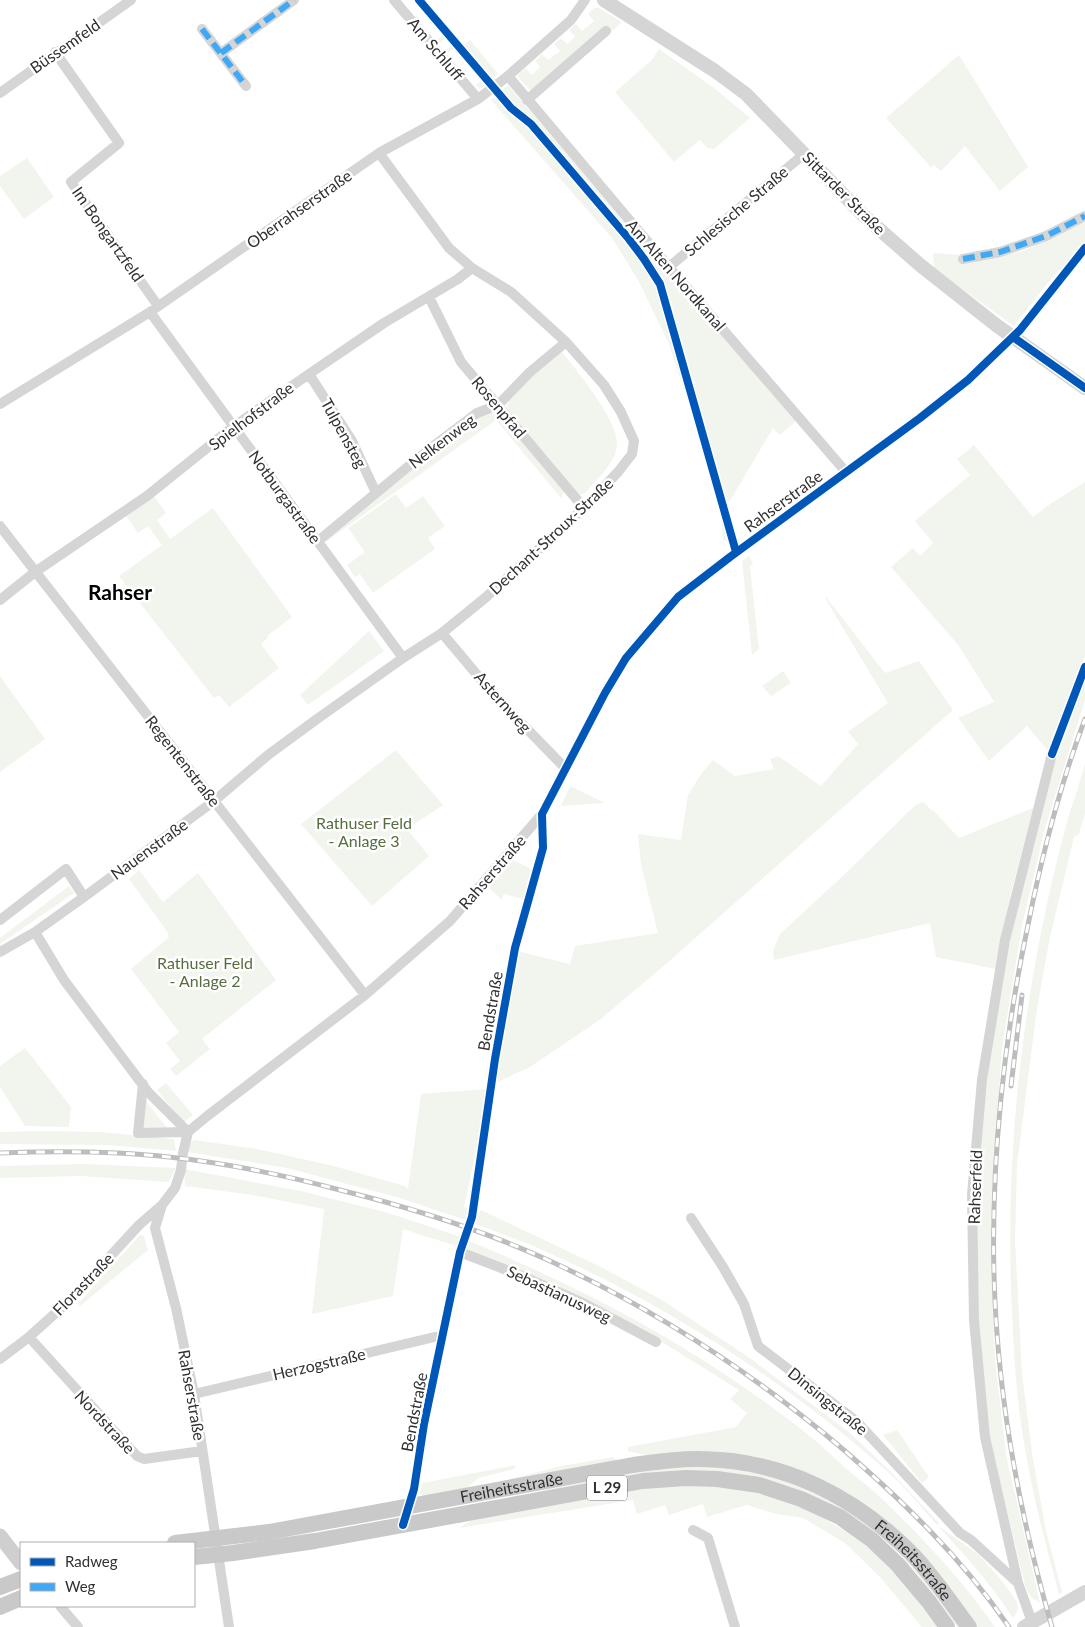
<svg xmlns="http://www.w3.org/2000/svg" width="1085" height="1627" font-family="Lato,sans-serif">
  <rect width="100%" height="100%" fill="#fff"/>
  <path fill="#f2f5ed" d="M414 0H423L451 33 440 43 437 40 444 34Z
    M594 8H599L622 22 610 33 531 91 530 90 517 76 526 68 532 75 540 67 535 61 542 54 548 60 560 51 554 44 561 38 567 44 575 37 569 30 576 24 582 31 594 21 588 14Z
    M457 40 463 46 470 40 498 74 480 89 476 85 483 79 455 47 448 53 446 50Z
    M659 49 714 88 750 118 714 149 707 148 700 140 674 162 615 92 652 60Z
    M959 55 1028 167 1000 191 965 146 941 171 934 165 931 167 886 118Z
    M508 85 796 421 780 435 773 428 730 501 724 503 721 509 727 541 723 540 721 519 702 447 669 344 638 280 612 238 491 100Z
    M27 158 54 197 24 219 0 186V176Z
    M1084 222 1085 225V242L1046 285 1014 326 934 269 933 253 961 255 964 264 1023 251Z
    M559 352H562C577 371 619 421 617 445 616 463 596 480 585 493L579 495 509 414 507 406 511 396Z
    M491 413 502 416 564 492 561 498 496 420 327 541 326 540 446 441 479 416Z
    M974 445 1033 517 1050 504 1085 482V656L1050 753 1027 726 989 761 958 718 994 702 958 645 891 567 913 548 920 556 933 543 915 521 970 475 957 459Z
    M396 494 406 508 423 496 445 526 428 538 435 549 373 593 360 574 355 577 347 565 365 552 348 528Z
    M154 496 166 513 157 520 170 539 213 508 292 617 267 636 268 638 261 644 279 668 229 707 219 695 214 698 119 576 162 545 148 526 138 533 126 516Z
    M749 556 753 563 750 567 759 649 752 655 742 561Z
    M826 597 885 673 919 661 953 710 666 964 601 1019 530 1067 493 1084 517 951 570 964 575 946 658 933 641 865 638 834 681 840 688 795 701 774 713 760 735 776 774 769 770 759 778 756 821 786 858 744 848 732 888 703 825 598Z
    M369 631 384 651 308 705 300 695Z
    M783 671 791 683 771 696 762 686Z
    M0 676 45 739 0 772Z
    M1085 677V700L1045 828 1022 926 1002 1048 991 1203V1272L995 1359 1006 1455 1040 1603 1032 1598 1026 1589 989 1439 979 1321 977 1242 980 1141 991 1048 1014 918 1041 810 1068 719Z
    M396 750 443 805 407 829 429 856 372 906 301 824Z
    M1085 764V814L1079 834 1074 837 1050 937 1037 1008 1017 1165 1015 1240 1022 1373 1032 1453 1046 1531 1062 1592 1059 1595C1047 1548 1034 1502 1026 1454 1017 1407 1014 1359 1012 1311 1004 1152 1023 991 1063 837 1069 813 1078 789 1085 764Z
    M570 786 605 803 561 806Z
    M922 802 925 803 932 811 933 810 959 838 1033 808 1010 897 996 969 936 957 930 923 774 960 773 951 780 934 846 873 904 816 917 804Z
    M513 860 531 869 523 899 504 894 502 900 489 888Z
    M139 870 163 902 198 873 276 980 202 1039 210 1049 176 1076 170 1069 180 1061 166 1043 179 1032 131 969 169 937 168 933 129 879Z
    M69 886 74 893 0 944V938Z
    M25 1048 71 1107 69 1127 25 1126 0 1087V1066Z
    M166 1083 193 1115 183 1123 157 1090Z
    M486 1089 485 1108 464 1207 470 1209 468 1221 400 1198 287 1168 187 1152 190 1143 194 1140 257 1149 330 1165 405 1186 408 1189 421 1094Z
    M145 1100 168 1129H143Z
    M41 1131 100 1132 174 1139 176 1151 108 1145 0 1144V1132Z
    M85 1164 176 1168 168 1182 81 1176 0 1178V1166Z
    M184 1169 301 1191 385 1212 461 1237 456 1246 403 1229 393 1296 312 1314 324 1209 253 1195 185 1186Z
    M481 1210 603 1268 662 1300 747 1356 849 1432 891 1472 939 1523 937 1525 979 1555 1003 1582 1017 1602 1018 1610 1013 1618C991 1584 964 1554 937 1525 921 1507 906 1488 888 1472 789 1383 662 1302 540 1249 518 1239 495 1232 473 1223Z
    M140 1235 144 1236 148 1250 80 1306 78 1304Z
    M467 1240C573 1284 675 1336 769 1405 794 1423 820 1443 842 1465 853 1475 866 1484 877 1494 920 1535 961 1578 995 1627H975L943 1584 808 1474 650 1456 628 1451V1447L736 1427 747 1413 730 1399 739 1390 649 1334 465 1250Z
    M897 1430 929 1477 922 1483 883 1435Z
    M614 1457 616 1461 488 1485 561 1466Z
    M517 1465 514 1469 478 1478 466 1489 429 1497 420 1494 422 1483Z
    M715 1465 766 1473 846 1507 887 1538 918 1570 962 1627H957L914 1571 885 1541 716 1472 448 1509 533 1493 576 1480 630 1470Z
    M668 1485 741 1488 774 1497 813 1512 850 1534 876 1554 906 1585 937 1627H922L879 1576 845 1543 803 1518 776 1514 747 1505 707 1517 703 1504 669 1515 665 1505 637 1514 633 1500 459 1528 475 1518Z"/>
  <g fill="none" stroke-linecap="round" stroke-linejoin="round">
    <path stroke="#d6d6d6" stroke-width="10" stroke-dasharray="10 5" stroke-linecap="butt" d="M181 1170 183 1153"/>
    <path stroke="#d5d5d5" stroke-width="10" d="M394 0 478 99
      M202 29 246 86
      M55 52 119 143 71 182 158 306
      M221 53 294 0
      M508 76 669 267 846 472
      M0 93 131 0
      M527 100 606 31
      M963 259 1000 252 1046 236 1085 216
      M669 267 804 154
      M429 297 461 362 584 508
      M150 312 403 658
      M309 374 352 441 376 493
      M0 404 150 312 379 153 478 99 508 76 571 20 585 0
      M0 526 365 995
      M318 541 427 451 477 413 498 405 530 372 566 342
      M0 600 35 572 147 496 233 427 309 374 384 323 458 279 472 268
      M442 633 494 695 566 769
      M0 920 66 869 84 897
      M35 932 64 980 148 1092 188 1132
      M0 952 35 932 84 897 214 801 268 755 317 719 403 658 442 633 485 598 584 508 618 472 632 454 634 441 621 412 604 385 566 342 511 292 472 268 449 248 379 153
      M143 1084 138 1133 188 1132
      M183 1153 188 1132 206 1117 365 995 450 921 542 814 605 693 626 658 678 597 730 557 920 418 968 380 1020 330 1085 248
      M181 1170 175 1188 162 1205 155 1228 176 1308 194 1394 229 1627
      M472 1217 495 1059 515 948 543 848 542 814
      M691 1218 723 1267 744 1304 758 1346 856 1421 960 1533 971 1540 1018 1583
      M460 1252 527 1278 581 1302 656 1342
      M29 1337 137 1456 144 1459 202 1451
      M0 1359 29 1337 71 1299 139 1225 162 1205
      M194 1394 443 1335
      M403 1525 414 1489 424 1424 462 1244
      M693 1530 708 1538 735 1627
      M60 1606 78 1627
      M1032 1622 1018 1583 985 1437 974 1320 972 1195 982 1080 1005 940 1052 754"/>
    <path stroke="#d5d5d5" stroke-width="14" d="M604 0 715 71 746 94 863 215 920 265 996 325 1085 388
      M1024 1627 1085 1592"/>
    <path stroke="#cfcfcf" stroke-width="15" d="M0 1536 21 1563"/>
    <g stroke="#c9c9c9" stroke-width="16">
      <path id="s1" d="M175 1543 269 1532 633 1465C655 1462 678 1458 701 1459 784 1460 856 1497 913 1555 934 1577 951 1603 969 1627"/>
      <path d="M194 1557 233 1553 315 1541 643 1481 686 1478 717 1479 759 1485 801 1499 840 1517 872 1540 898 1565 929 1602 947 1627"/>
      <path d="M0 1587 21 1579"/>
      <path d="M0 1607 21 1598"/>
    </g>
    <g stroke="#bdbdbd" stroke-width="5">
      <path id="rail" d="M1011 1086 1022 995
        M0 1153C56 1151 113 1151 169 1157 226 1163 284 1175 340 1190 412 1208 483 1230 550 1261 654 1309 751 1372 838 1445 902 1500 962 1558 1009 1627
        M1052 1627C1019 1513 997 1394 994 1275 991 1161 1004 1037 1028 925 1042 855 1060 785 1085 719"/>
    </g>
    <use href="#rail" stroke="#fff" stroke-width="3" stroke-dasharray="9" stroke-linecap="butt"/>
    <path stroke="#3fa9f5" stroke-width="6" stroke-dasharray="12 6" stroke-linecap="butt" d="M202 29 246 86
      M221 53 294 0
      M963 259 1000 252 1046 236 1085 216"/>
    <g stroke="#fff" stroke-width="11">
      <path id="cycleway" d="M419 0 511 108 531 124 629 239 644 259 660 284 736 552
        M1013 337 1085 388
        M1052 754 1085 667
        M403 1525 414 1489 424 1424 460 1252 472 1217 495 1059 515 948 543 848 542 814 605 693 626 658 678 597 730 557 920 418 968 380 1020 330 1085 248"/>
    </g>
    <use href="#cycleway" stroke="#0057b8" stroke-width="8"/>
  </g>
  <g text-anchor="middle" stroke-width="5" stroke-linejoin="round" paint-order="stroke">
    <rect fill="#fff" stroke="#6f6f6f" stroke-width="1" x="587" y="1475.5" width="40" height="25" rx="4"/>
    <g font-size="15" font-weight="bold" fill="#313131">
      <text x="607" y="1493">L 29</text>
    </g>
    <g font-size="16" fill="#313131" stroke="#fff">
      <text transform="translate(65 46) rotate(-35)" y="6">Büssemfeld</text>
      <text transform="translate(436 49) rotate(50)" y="6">Am Schluff</text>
      <text transform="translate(844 193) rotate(45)" y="6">Sittarder Straße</text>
      <text transform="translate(299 209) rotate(-35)" y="6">Oberrahserstraße</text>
      <text transform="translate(736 211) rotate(-40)" y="6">Schlesische Straße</text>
      <text transform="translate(108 234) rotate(55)" y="6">Im Bongartzfeld</text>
      <text transform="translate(676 275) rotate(49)" y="6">Am Alten Nordkanal</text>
      <text transform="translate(499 407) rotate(50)" y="6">Rosenpfad</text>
      <text transform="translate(251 416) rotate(-37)" y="6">Spielhofstraße</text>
      <text transform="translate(344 433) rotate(61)" y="6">Tulpensteg</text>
      <text transform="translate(442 441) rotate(-37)" y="6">Nelkenweg</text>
      <text transform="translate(285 497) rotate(54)" y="6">Notburgastraße</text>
      <text transform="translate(783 501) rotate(-36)" y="6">Rahserstraße</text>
      <text transform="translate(551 536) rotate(-43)" y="6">Dechant-Stroux-Straße</text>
      <text transform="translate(503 702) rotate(48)" y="6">Asternweg</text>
      <text transform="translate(183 761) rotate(52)" y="6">Regentenstraße</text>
      <text transform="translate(149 849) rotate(-36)" y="6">Nauenstraße</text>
      <text transform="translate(492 872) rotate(-49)" y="6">Rahserstraße</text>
      <text transform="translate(490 1011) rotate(-80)" y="6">Bendstraße</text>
      <text transform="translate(975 1187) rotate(-88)" y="6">Rahserfeld</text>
      <text transform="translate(83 1284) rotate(-46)" y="6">Florastraße</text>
      <text transform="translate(559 1294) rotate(25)" y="6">Sebastianusweg</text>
      <text transform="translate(319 1364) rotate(-13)" y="6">Herzogstraße</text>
      <text transform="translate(192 1395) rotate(80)" y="6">Rahserstraße</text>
      <text transform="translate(828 1401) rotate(39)" y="6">Dinsingstraße</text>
      <text transform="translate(414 1412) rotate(-79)" y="6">Bendstraße</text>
      <text transform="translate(105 1422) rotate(47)" y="6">Nordstraße</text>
      <text dy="6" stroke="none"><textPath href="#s1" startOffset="341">Freiheitsstraße</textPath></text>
      <text dy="6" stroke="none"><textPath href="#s1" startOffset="776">Freiheitsstraße</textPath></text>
    </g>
    <g font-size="16" fill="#566d3e" stroke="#fff">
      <text x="364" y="829">Rathuser Feld<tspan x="364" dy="18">- Anlage 3</tspan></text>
      <text x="205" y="969">Rathuser Feld<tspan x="205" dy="18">- Anlage 2</tspan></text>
    </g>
    <g font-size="21" font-weight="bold" fill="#000" stroke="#fff">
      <text x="120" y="600">Rahser</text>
    </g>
  </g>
  <rect x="20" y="1542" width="175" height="65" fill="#ffffff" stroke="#adadad"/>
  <rect x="30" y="1558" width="25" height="8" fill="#0057b8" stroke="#adadad"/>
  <text x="65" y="1567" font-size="15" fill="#313131">Radweg</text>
  <rect x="30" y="1583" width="25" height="8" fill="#3fa9f5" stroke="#adadad"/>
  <text x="65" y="1592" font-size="15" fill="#313131">Weg</text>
</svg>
